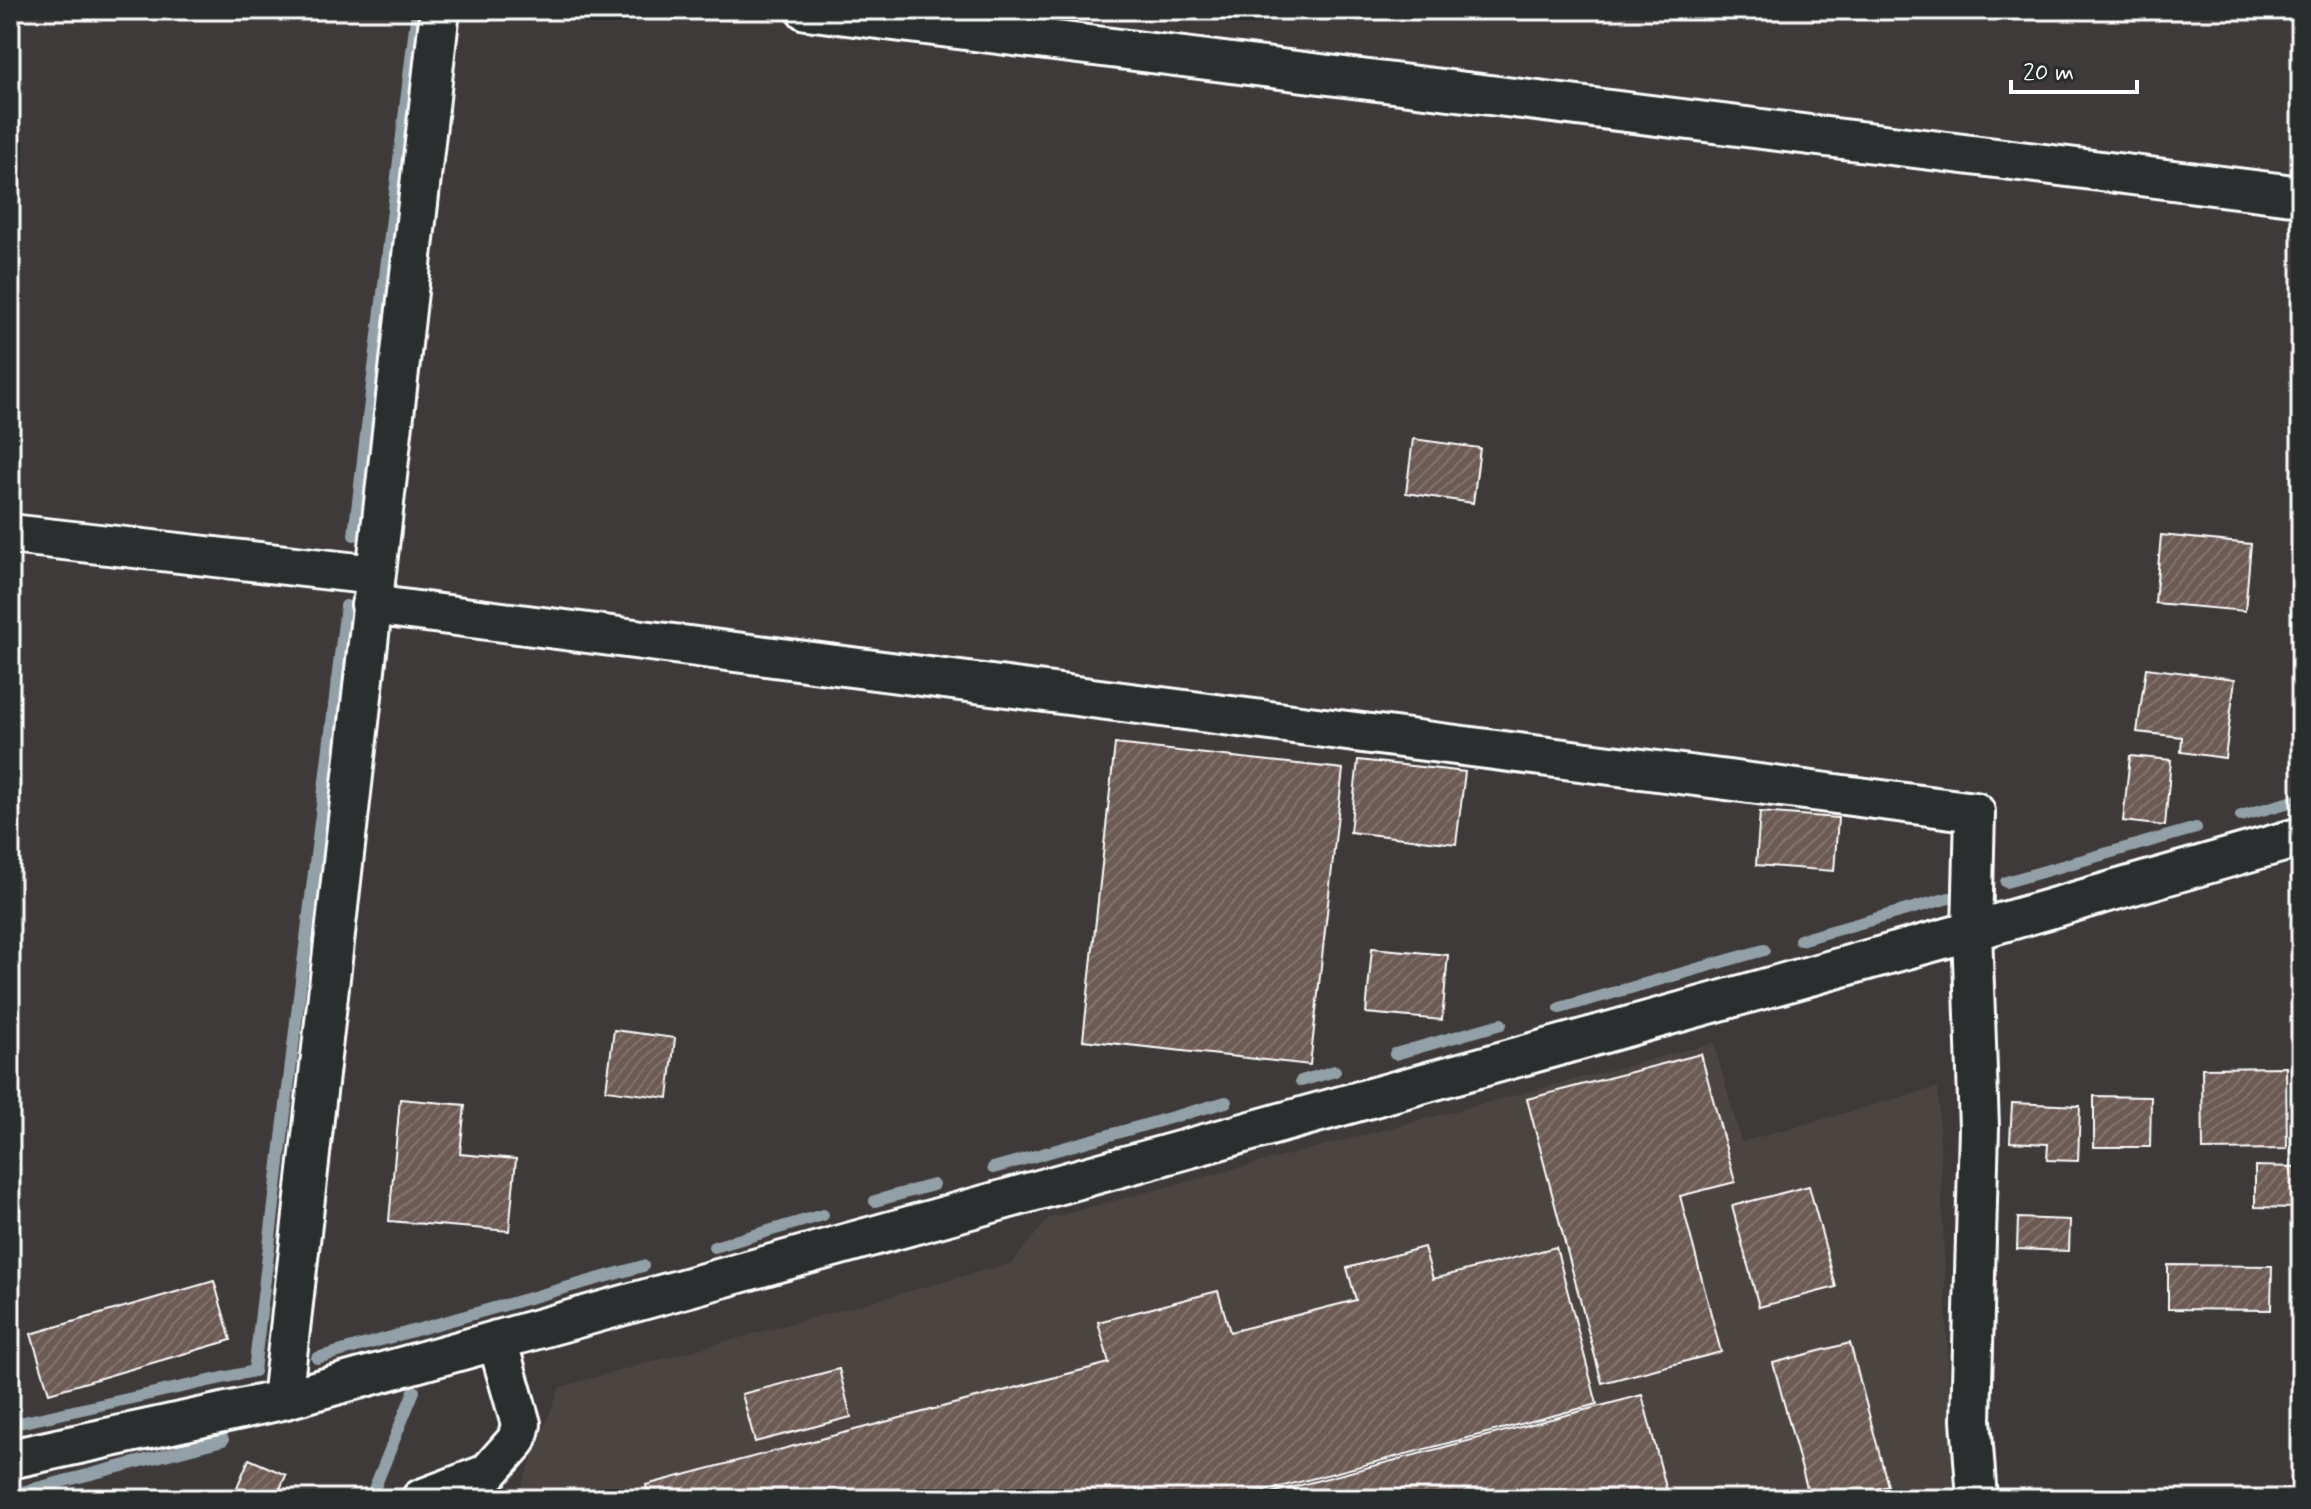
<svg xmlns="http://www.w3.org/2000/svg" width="2311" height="1509" font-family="Mynerve,sans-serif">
  <defs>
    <pattern id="building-hatch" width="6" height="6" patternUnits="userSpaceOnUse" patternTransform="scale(2)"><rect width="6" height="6" fill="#6c5a55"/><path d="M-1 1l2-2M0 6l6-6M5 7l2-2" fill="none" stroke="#82736e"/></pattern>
  </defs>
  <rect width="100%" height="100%" fill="#3e3a3a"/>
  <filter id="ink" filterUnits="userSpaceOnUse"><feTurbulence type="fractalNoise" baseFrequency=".0125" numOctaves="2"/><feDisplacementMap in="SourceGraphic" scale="16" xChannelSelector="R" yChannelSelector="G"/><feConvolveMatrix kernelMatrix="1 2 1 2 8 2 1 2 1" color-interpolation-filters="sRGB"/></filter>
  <g filter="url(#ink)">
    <path fill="#4c4442" d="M1714 1043 1741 1142 1938 1087 1952 1477 1956 1499H484L521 1487 560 1387 1012 1263 1049 1218Z"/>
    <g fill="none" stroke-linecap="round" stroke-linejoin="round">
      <path stroke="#93a0a8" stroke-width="12" d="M354 535 417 10
        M2241 816 2301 799
        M2006 882 2196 828
        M1800 940 1949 898
        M1560 1008 1764 950
        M1395 1054 1501 1024
        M1301 1081 1335 1071
        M993 1168 1226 1102
        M875 1201 933 1185
        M714 1247 823 1215
        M317 1358 643 1266
        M10 1425 254 1371 346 606
        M10 1495 223 1440
        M370 1499 414 1391"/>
    </g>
    <path fill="url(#building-hatch)" stroke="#fff" stroke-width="2" d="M1413 439 1480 448 1473 503 1406 493Z
      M2161 535 2251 544 2245 611 2155 603Z
      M2146 668 2235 679 2225 758 2181 752 2182 737 2137 732Z
      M1115 744 1343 769 1310 1065 1083 1040Z
      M2130 756 2171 760 2165 826 2123 821Z
      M1358 760 1465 772 1456 844 1350 832Z
      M1760 812 1838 818 1834 871 1756 865Z
      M1372 948 1448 955 1442 1020 1366 1013Z
      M614 1030 675 1038 668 1098 606 1090Z
      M1701 1054 1735 1182 1680 1196 1721 1352 1602 1383 1527 1099Z
      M2286 1067 2287 1149 2203 1150 2202 1068Z
      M2094 1096 2151 1097 2150 1147H2094Z
      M400 1099 465 1105 460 1154 516 1159 509 1231 389 1221Z
      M2012 1103 2080 1106 2078 1161 2047 1160 2048 1144 2010 1142Z
      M2255 1166 2300 1167V1208L2255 1207Z
      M1809 1186 1836 1287 1759 1307 1732 1206Z
      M2018 1218 2070 1220 2069 1251 2017 1249Z
      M1424 1247 1433 1279 1556 1247 1597 1404 1234 1499H649L646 1485 1109 1363 1098 1322 1218 1291 1230 1332 1356 1300 1347 1268Z
      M2168 1265 2272 1266 2271 1310 2168 1309Z
      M214 1281 231 1340 49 1393 31 1334Z
      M1850 1343 1888 1486 1840 1499H1810L1773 1363Z
      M839 1369 851 1417 755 1442 742 1394Z
      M1642 1395 1669 1499H1248Z
      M249 1459 286 1475 276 1499H232Z"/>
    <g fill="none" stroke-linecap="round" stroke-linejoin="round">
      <g stroke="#fff" stroke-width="44">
        <path id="minor" d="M806 10 2301 196
          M10 534 375 575
          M371 605 1975 812 1972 931 1979 1128 1971 1420 1977 1499
          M282 1400 440 10
          M10 1459 282 1400 1972 931 2301 837
          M421 1499 487 1474 517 1440 521 1424 497 1340"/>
      </g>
      <use href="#minor" stroke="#2a2d2e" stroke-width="38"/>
    </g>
  </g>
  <rect width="2311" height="1509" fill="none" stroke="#2a2d2e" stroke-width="40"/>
  <rect x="20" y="20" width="2271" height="1469" fill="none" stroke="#fff" stroke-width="3" filter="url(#ink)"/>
  <path d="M2011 80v12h126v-12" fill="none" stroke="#ffffff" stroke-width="4"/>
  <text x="2023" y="80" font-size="24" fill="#ffffff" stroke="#2a2d2e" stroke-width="6" paint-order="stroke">20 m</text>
</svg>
